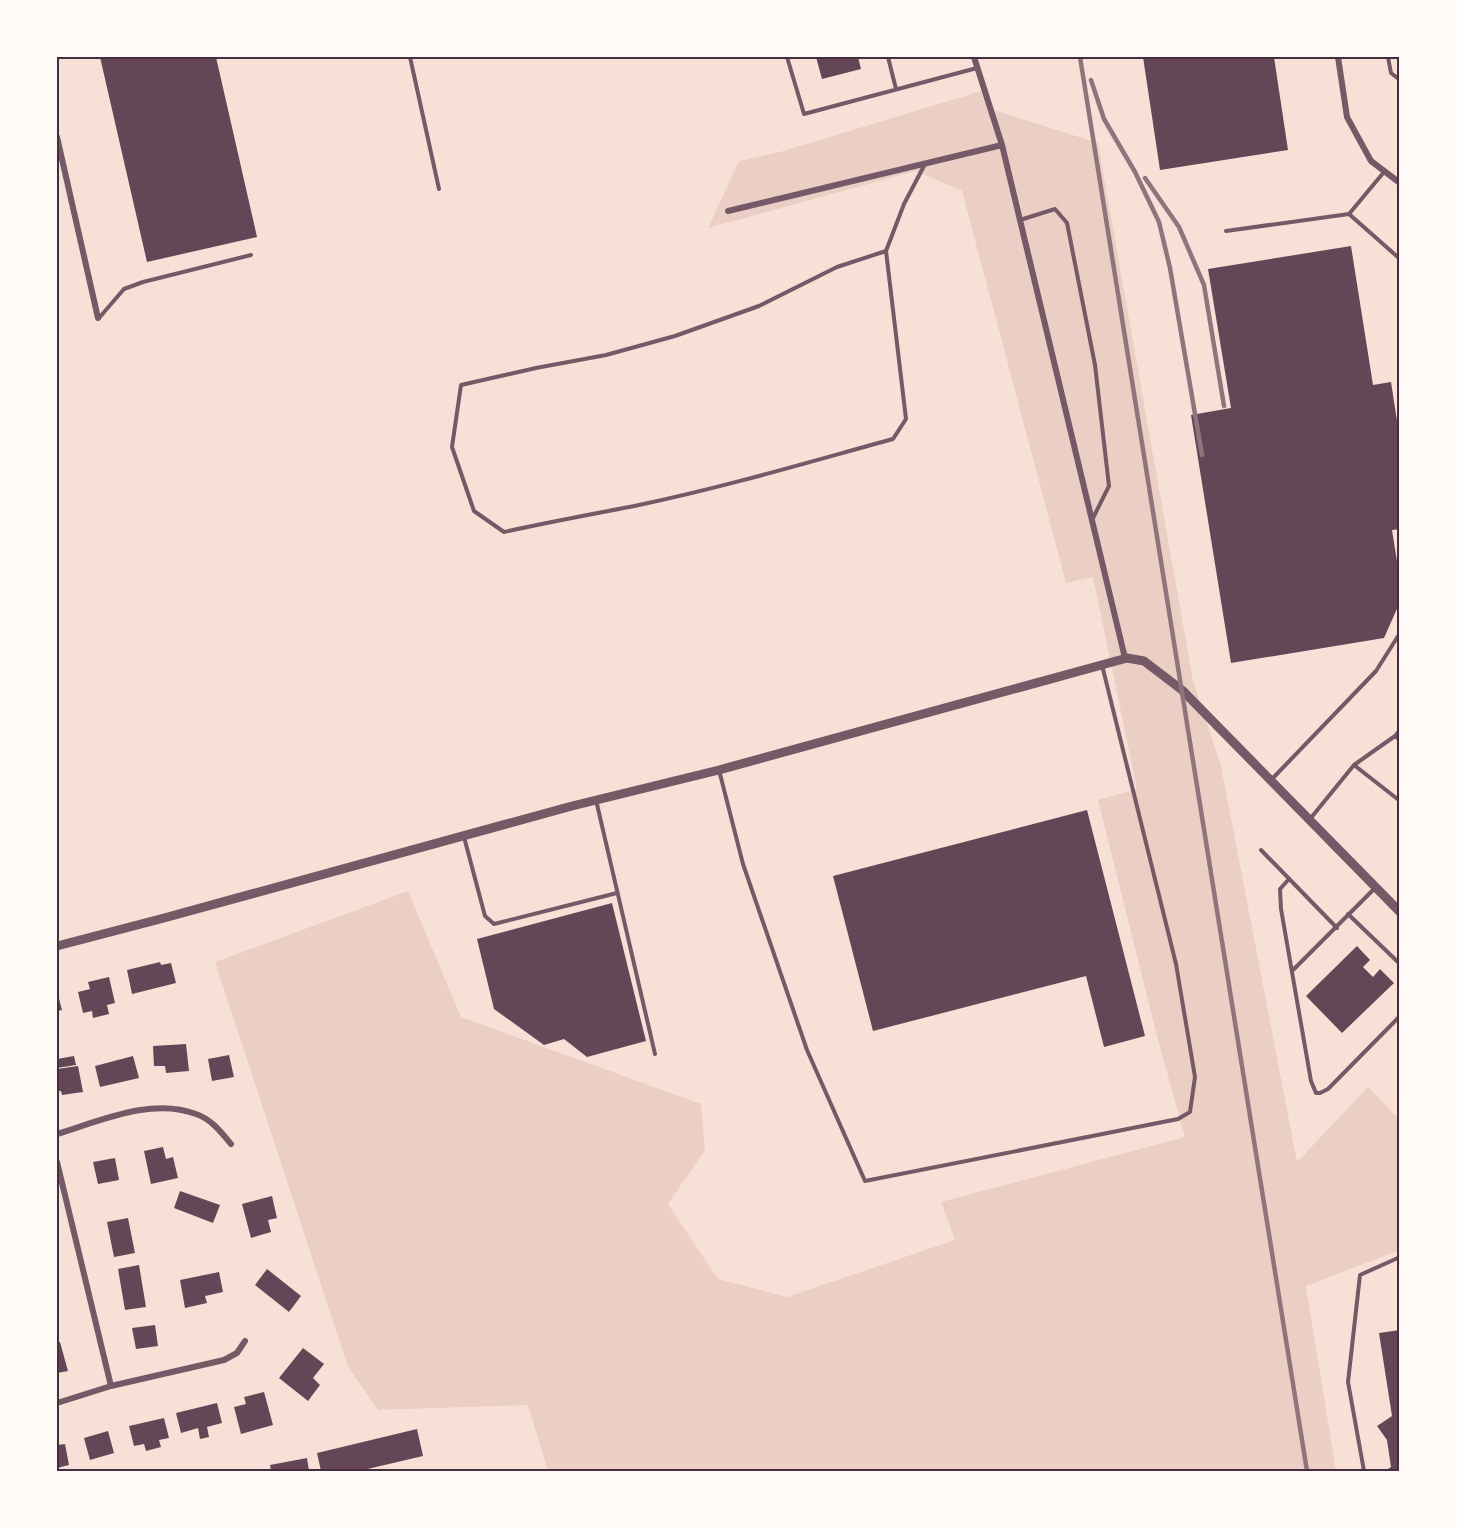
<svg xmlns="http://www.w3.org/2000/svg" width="1457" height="1528" font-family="'Public Sans',sans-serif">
  <rect width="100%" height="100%" fill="#f7e1d7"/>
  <path fill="#ebcfc5" d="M988 89 991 109 1098 143 1193 681 1221 766 1297 1162 1368 1087 1400 1120V1250L1306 1286 1336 1471H548L528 1405 378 1410 348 1367 215 962 408 891 461 1017 701 1104 705 1150 668 1204 718 1279 787 1297 955 1240 941 1202 1185 1137 1158 1040 1098 800 1137 789 1093 577 1066 583 962 191 916 171 708 228 739 161 780 152Z"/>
  <path fill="#644757" d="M100 57H216L257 237 147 262Z
    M816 57H858L861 69 822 79Z
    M1143 57H1274L1288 150 1160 170Z
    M1351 246 1373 385 1391 382 1400 440V529L1392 530 1400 580V602L1384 638 1231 663 1191 415 1231 408 1208 269Z
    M1087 810 1145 1036 1104 1047 1086 976 873 1031 833 876Z
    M612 903 646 1041 587 1057 564 1039 544 1045 494 1009 477 939Z
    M1357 946 1370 960 1363 967 1373 977 1380 969 1394 983 1342 1033 1306 996Z
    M160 962 161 965 171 963 176 983 132 994 127 970Z
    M109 977 115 1003 107 1005 109 1014 93 1018 92 1011 83 1013 78 992 90 989 88 982Z
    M57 991 62 1010 57 1011Z
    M186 1044 189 1071 166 1073 165 1066H154L153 1046Z
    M229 1055 234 1077 212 1081 208 1059Z
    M74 1056 76 1065 57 1068V1059Z
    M133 1056 139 1078 100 1087 95 1066Z
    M78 1066 83 1092 62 1095 61 1091H57V1069Z
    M163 1147 166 1159 173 1157 178 1178 151 1184 144 1151Z
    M115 1158 119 1180 98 1184 93 1162Z
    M180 1191 220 1205 213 1223 174 1208Z
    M272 1196 277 1218 268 1220 271 1232 251 1238 242 1204Z
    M128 1218 135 1253 114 1257 107 1222Z
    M139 1265 146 1307 125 1310 118 1269Z
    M267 1269 301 1296 289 1312 255 1285Z
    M219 1272 223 1292 205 1296 207 1303 185 1308 180 1280Z
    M155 1325 158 1346 136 1349 132 1328Z
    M1400 1330V1471H1385L1391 1467 1387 1440 1377 1426 1392 1416 1379 1333Z
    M60 1342 68 1371 57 1373V1343Z
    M303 1348 324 1364 313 1378 320 1385 308 1401 279 1378Z
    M264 1392 273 1425 241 1434 234 1407 246 1404 244 1397Z
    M217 1403 222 1423 207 1427 209 1437 200 1439 198 1428 181 1433 176 1413Z
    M164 1418 169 1438 159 1440 161 1447 146 1451 144 1444 134 1446 129 1426Z
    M417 1429 423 1456 359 1471H321L317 1453Z
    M108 1431 114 1453 90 1460 84 1438Z
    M65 1444 69 1465 57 1468V1445Z
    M307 1458 309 1471H271L270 1465Z"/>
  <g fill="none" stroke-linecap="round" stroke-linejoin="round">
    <path stroke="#755966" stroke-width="4" d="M410 57 439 189
      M787 57 804 114 977 68
      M888 57 896 89
      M1388 57 1391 73 1400 80
      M1349 214 1384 172
      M1020 220 1055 209 1067 223 1095 365 1109 486 1093 518
      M1226 231 1349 214 1400 259
      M886 251 906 419 893 439C809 462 725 487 639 505 594 514 549 522 504 532L474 511 452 447 461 385 536 368 606 355 675 336 759 306 837 267 886 251 904 204 925 164
      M99 318 124 289 143 282 251 255
      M1395 736 1400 740
      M1354 765 1400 801
      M719 770 743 864 807 1050 865 1181 1178 1119 1190 1112 1195 1077 1176 964 1102 665
      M1272 779 1376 671 1400 633
      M596 800 655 1054
      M1310 819 1354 765 1395 736 1400 730
      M464 837 485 916 494 924 617 893
      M1261 850 1337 928
      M1289 879 1280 889 1281 909 1311 1081 1316 1093H1320L1328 1089 1400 1016
      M1348 914 1400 964
      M1292 971 1375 888
      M1364 1471 1348 1382 1360 1275 1400 1257"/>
    <path stroke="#755966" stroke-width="6" d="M974 57 1002 145 1125 658
      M1338 57 1347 117 1371 161 1400 183
      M57 137 98 318
      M728 211 1002 145
      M57 1134C100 1121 152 1097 196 1114 211 1119 221 1132 231 1144
      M57 1162 111 1386
      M57 1403 111 1386 224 1360 237 1353 245 1341"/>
    <path stroke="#755966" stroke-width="9" d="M57 946 164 918 572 806 719 770 1127 658 1144 661 1182 690 1400 912"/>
    <path stroke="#8f747c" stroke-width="4.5" d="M1080 57 1307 1471
      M1091 80 1104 119 1135 172 1159 222 1170 268 1202 455
      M1145 178 1179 227 1204 285 1224 406"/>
  </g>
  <rect width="1457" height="1528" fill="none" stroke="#fffaf5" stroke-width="117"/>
  <rect x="58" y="58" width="1340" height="1412" fill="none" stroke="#4a2c40" stroke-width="2"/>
</svg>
